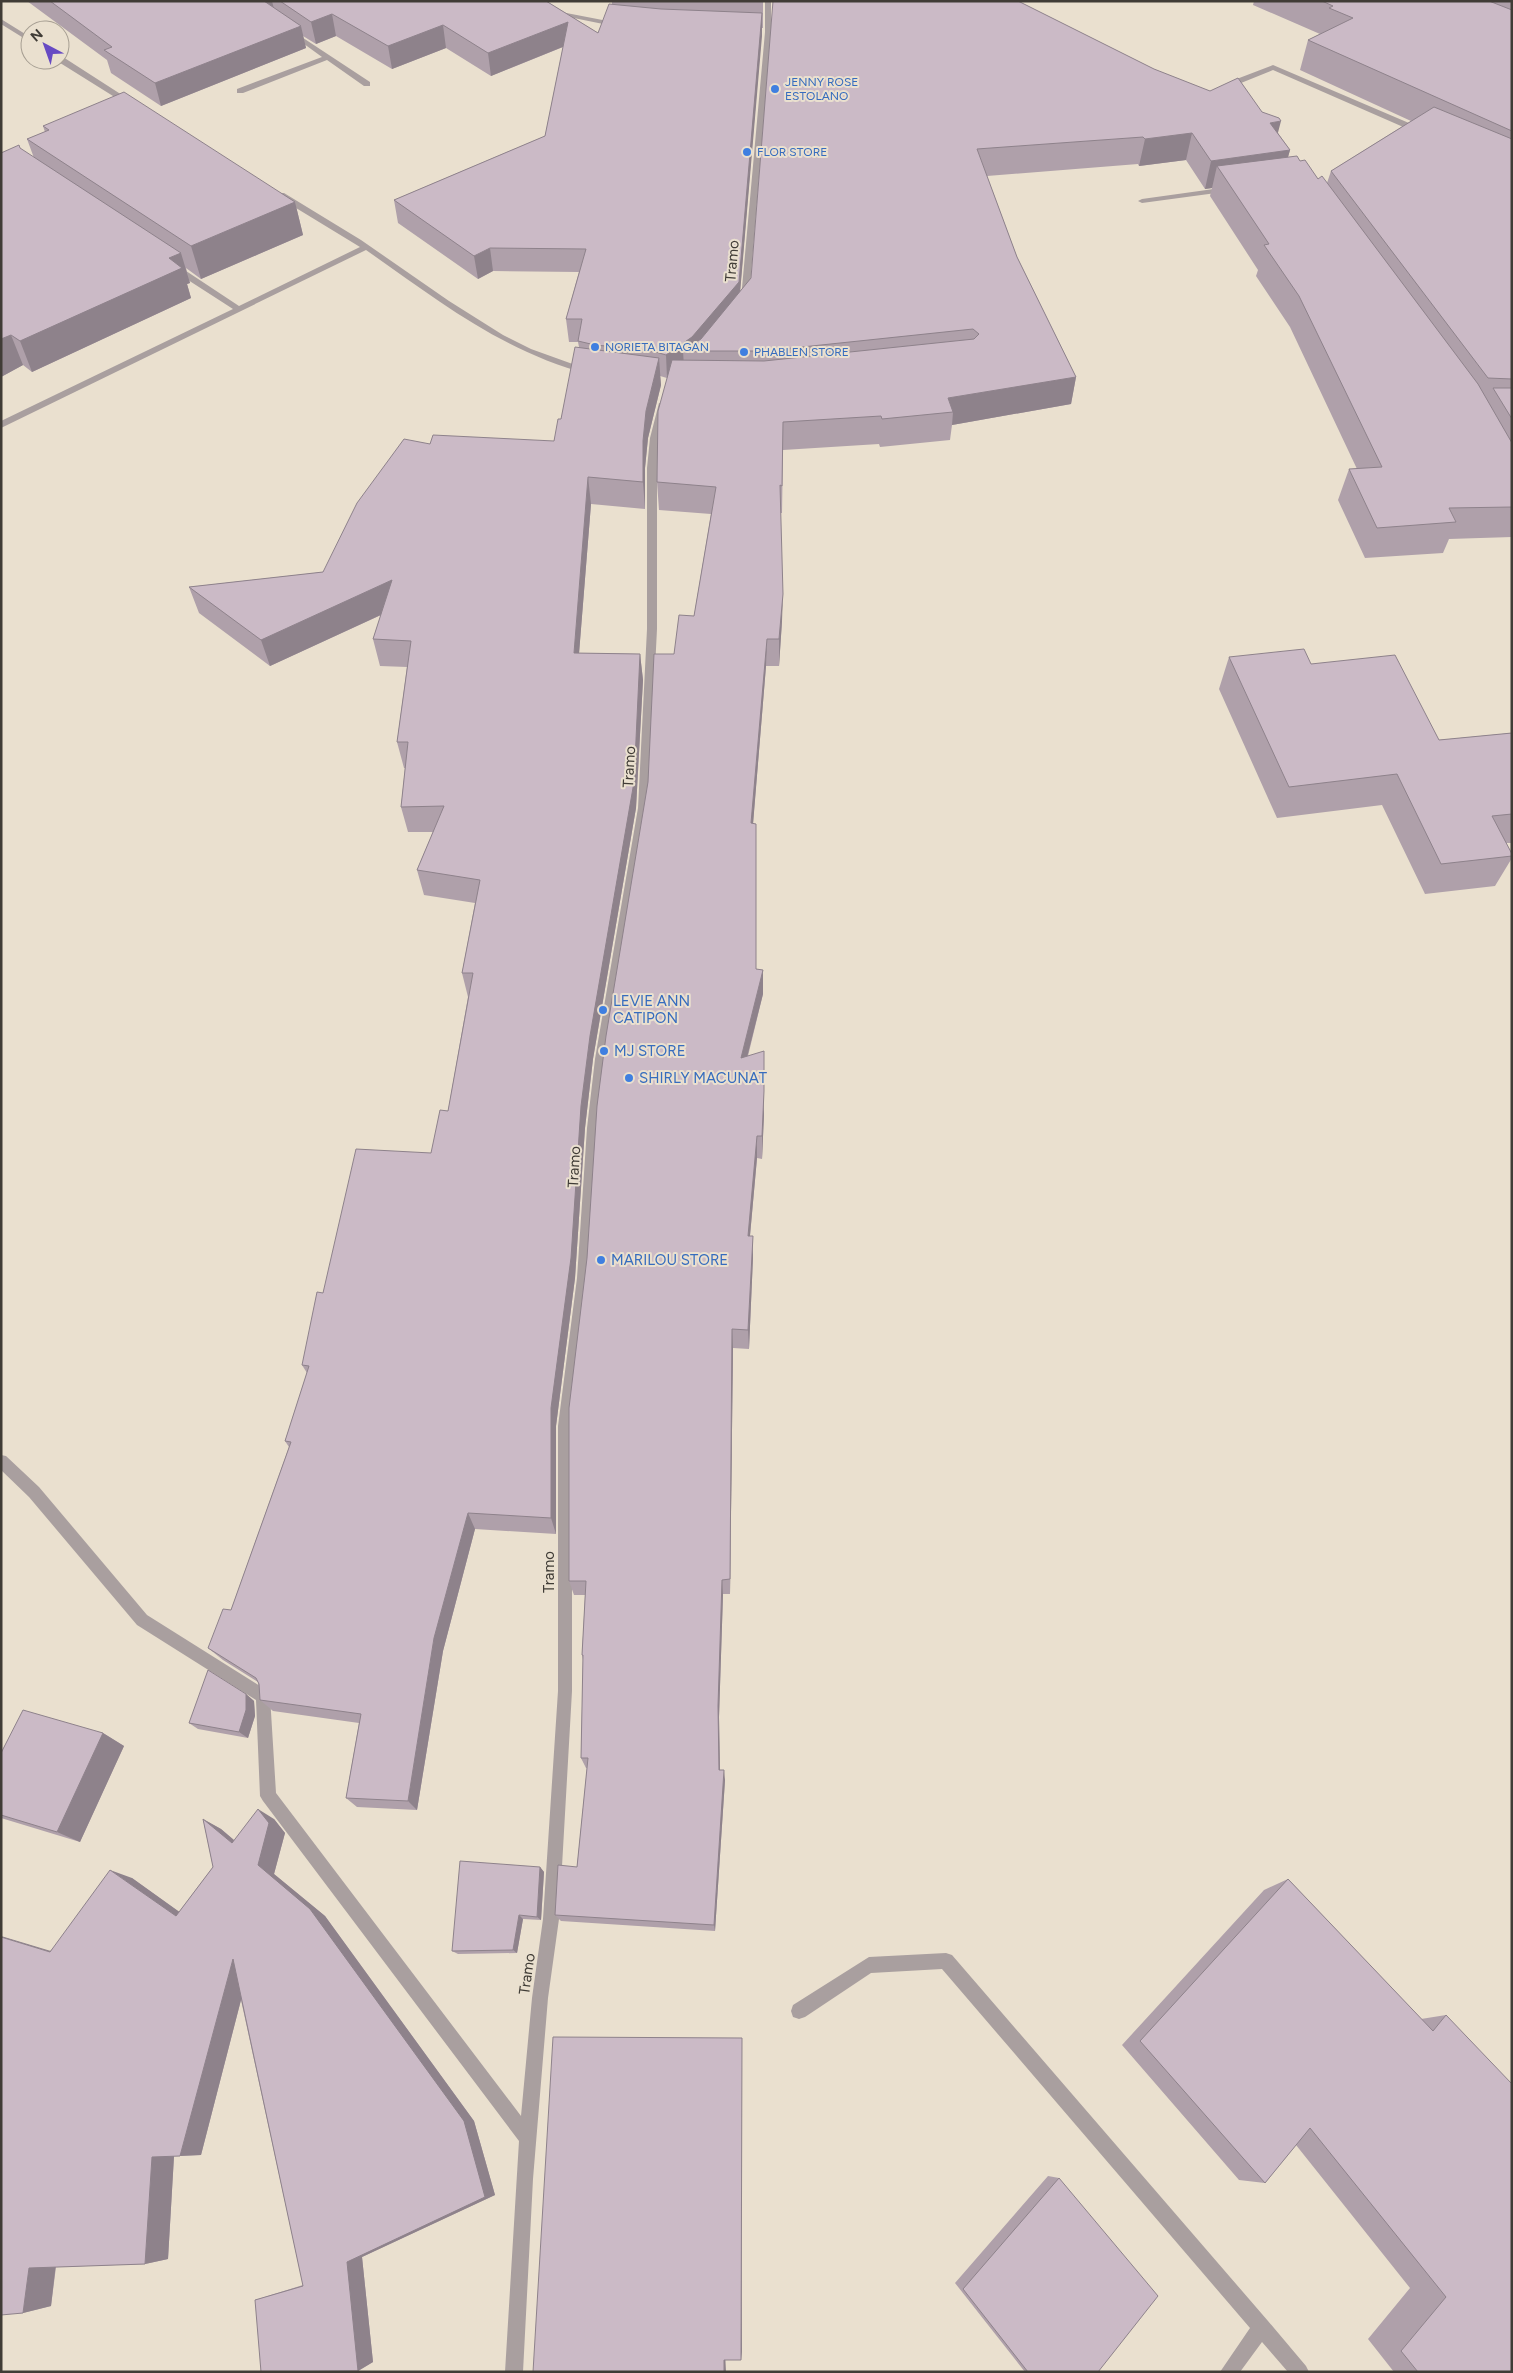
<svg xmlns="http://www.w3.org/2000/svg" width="1513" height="2373" font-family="Figtree,sans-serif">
  <rect width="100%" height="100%" fill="#eae0cf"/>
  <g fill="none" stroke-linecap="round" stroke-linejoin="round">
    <path fill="#a99f9f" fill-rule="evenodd" d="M765 1H771V32L749 299 745 301 741 299 765 32Z
      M556 11 618 23 621 25 618 27 554 14 553 13Z
      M1 19 30 37V42L1 24Z
      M291 30 370 82V86H364L327 60 243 93H237V89L322 57 289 33V31Z
      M60 57H63L136 104 129 106 57 61 60 60Z
      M1273 65 1423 129 1424 131 1417 133 1273 70 1241 83 1248 93 1241 95 1233 82 1234 80Z
      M1228 187H1231V191L1142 203 1138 201 1142 199Z
      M278 193H284L361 240 449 301 503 335 531 349 592 371 588 374C503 352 436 299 366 250L1 428V421L233 309 171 269V265H177L239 306 360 247 278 197Z
      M659 403 666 405 658 438 657 468V629L648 808 607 1059 599 1128 589 1278 572 1426V1691L559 1919 548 1998 533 2179 523 2372H505L519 2141 263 1801 260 1796 256 1700 137 1625 29 1497 1 1470V1455L6 1456 39 1487 147 1615 268 1691 270 1696 276 1793 521 2116 532 1998 543 1919 558 1691V1426L577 1278 587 1128 595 1059 638 808 647 629V468L650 438Z
      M946 1953 952 1955 1268 2321 1306 2366 1309 2372H1288L1262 2342 1240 2372H1220L1250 2328 942 1969 871 1973 805 2017 799 2019 793 2017 791 2011 793 2005 869 1957Z"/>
  </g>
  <path fill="#afa0aa" d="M27 1H546L598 33 612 4V1H763V28H762L740 291 1042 14 1278 133 1290 150 1288 157 1300 161 1318 179 1327 183 1331 171 1411 121 1300 70 1308 40 1320 34 1253 5 1254 1H1512V537L1449 539 1443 553 1365 558 1338 500 1349 469H1357L1290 327 1256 276 1258 270 1210 196 1212 188 1205 189 1186 160 1139 166 1138 164 987 176 1017 257 1076 377 1071 404 952 425 950 440 880 447 879 444 783 450 782 513H780L782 621 779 666H766L753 823 756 969 763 970V994L748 1056 764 1114 762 1159 757 1158 750 1236 753 1257 749 1349 733 1348 730 1594H723L719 1717 720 1770 725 1780 715 1931 561 1921 555 1915 577 1867 587 1768H586L581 1758 583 1660 582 1655 585 1595H574L569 1581 674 654 694 616 711 514 659 510 657 482 667 378 660 376 661 385 648 438 645 468V509L591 504 579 653 640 654 643 680 636 808 593 1059 585 1128 575 1278 556 1426V1534L475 1529 443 1651 417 1810 357 1807 346 1798 359 1723 273 1711 260 1700 258 1682 223 1660 208 1648 231 1610 289 1447 285 1441 307 1373 302 1365 323 1293 431 1153 448 1111 468 997 462 973 475 903 424 895 417 870 433 832H408L401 807 405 768H404L397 742 407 667 380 666 373 639 381 615 270 666 199 613 189 587 323 572 430 444 554 441 561 419 579 347 578 342H569L566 319 579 272 493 271 478 279 398 223 394 200 545 136 563 47 491 76 446 48 392 69 336 36 316 44 303 36 306 48 161 106 111 73 107 60Z
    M43 126 295 202 303 235 201 279 186 268 190 283 187 284 191 298 32 372 23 365 1 377V153L20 149 34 158 27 139 45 132Z
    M1229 657 1311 664 1439 740 1512 733V843H1506L1512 854V858L1495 886 1425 894 1382 805 1277 818 1219 689Z
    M246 1694 254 1701 255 1716 248 1738 198 1729 189 1723Z
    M103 1733 124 1746 80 1842 1 1818V1753Z
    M203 1819 221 1829 234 1840 274 1819 285 1833 274 1874 325 1916 474 2121 495 2195 362 2257 373 2362 358 2371 255 2300 303 2285 241 2000 201 2155 174 2156 168 2259 145 2264 56 2267 51 2306 23 2313 50 1951 132 1878 179 1912 213 1867Z
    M540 1867 544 1872 541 1920 523 1919 517 1953 458 1954 452 1951Z
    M1288 1879 1421 2019 1446 2015 1512 2372H1394L1368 2339 1410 2288 1296 2145 1265 2183 1239 2180 1122 2045 1264 1890Z
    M1048 2176 1059 2178 1098 2372H1025L955 2283Z"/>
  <path fill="#8e828b" d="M265 1H272L274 9 267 12Z
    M762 13V36L739 305 701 351H683L684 367 667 378 666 355Z
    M332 14 336 36 316 44 311 22Z
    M568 22 570 44 491 76 488 53Z
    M443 25 446 48 392 69 388 46Z
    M301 26 306 48 161 106 155 83Z
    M1281 121 1274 148 1270 123Z
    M1192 133 1186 160 1139 166 1145 139Z
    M1290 150 1282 178 1217 166 1212 188 1205 189 1211 161Z
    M295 202 303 235 201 279 191 246Z
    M490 248 493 271 478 279 474 256Z
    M181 253 190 283 187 284 191 298 32 372 20 341 169 258Z
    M11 335 23 365 1 377V339Z
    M659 358 661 385 648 438 645 468V509L643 482V441L646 411Z
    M1076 377 1071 404 952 425 953 412 948 398Z
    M588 477 591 504 577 679 574 653Z
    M392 580 398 607 270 666 261 640Z
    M783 594 782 621 779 666V639Z
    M767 639 766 666 751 849V823Z
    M640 654 643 680 636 808 593 1059 585 1128 575 1278 556 1426V1534L551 1518V1408L581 1106 590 1036Z
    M763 970V994L741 1081V1058Z
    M764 1091V1114L762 1159V1136Z
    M757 1136V1158L748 1257V1236Z
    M753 1236V1257L749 1349 748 1330Z
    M732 1329 733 1348 730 1594V1579Z
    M468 1513 475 1529 443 1651 417 1810 408 1801 434 1638Z
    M722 1580 723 1594 719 1717 720 1780 719 1770 718 1706Z
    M246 1694 254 1701 255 1716 248 1738 239 1732Z
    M103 1733 124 1746 80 1842 57 1832Z
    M724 1770 725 1780 715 1931 714 1925Z
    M258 1809 274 1819 285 1833 274 1874 325 1916 474 2121 495 2195 362 2257 373 2362 358 2371 258 1865Z
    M203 1819 221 1829 249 1853 232 1843Z
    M540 1867 544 1872 541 1920 537 1917Z
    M110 1870 132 1878 195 1923 176 1916Z
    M519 1915 523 1919 517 1953 513 1950Z
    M1 1936 74 1958 50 1952 1 1937Z
    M233 1959 250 1965 201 2155 180 2156Z
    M742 2038V2352L741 2360Z
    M174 2156 168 2259 145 2264 152 2157Z
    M56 2263 51 2306 23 2313 29 2268Z
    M725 2352 726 2372H724V2360Z"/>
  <path fill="#cbbac6" stroke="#8e828b" d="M50 1H264L301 26 155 83 104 50 112 47Z
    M280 1H546L598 33 609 4 661 9 762 13 739 282 692 337 666 355 649 350 595 345 578 341 582 319H566L586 249 490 248 474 256 394 200 545 136 568 22 488 53 443 25 388 46 332 14 311 22Z
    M773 1H1018L1154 69 1210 91 1238 78 1262 112 1279 118 1281 121 1270 123 1290 150 1211 161 1192 133 1145 139 1143 137 977 149 1017 257 1076 377 948 398 953 412 882 419 881 416 783 422 782 486 780 485 783 594 779 639H767L751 823 756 824V969L763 970 741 1058 764 1051V1091L762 1136H757L748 1236H753L748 1330 732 1329 730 1579 722 1580 718 1706 719 1770H724L714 1925 555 1915 558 1865 577 1867 588 1758H581L583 1655H582L586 1581H569V1408L587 1258 597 1106 606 1036 648 782 654 654H674L679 615 694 616 716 487 657 482 658 411 672 360 764 361 974 339 979 334 973 329 764 351H683L701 339 751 278Z
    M1322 1H1489L1512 10V131L1308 40 1353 18 1329 8 1333 6Z
    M124 92 295 202 191 246 27 139 49 130 43 126Z
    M1434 107 1512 139V379L1488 378 1331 171Z
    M19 145 20 148 181 253 169 258 182 268 20 341 11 335 1 339V153Z
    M1297 156 1300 161 1305 160 1318 179 1322 176 1478 384 1512 443V507L1449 508 1456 522 1377 528 1349 469 1382 467 1299 296 1264 245 1269 244 1217 166Z
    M575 347 659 358 646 411 643 441V482L588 477 574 653 640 654 634 782 590 1036 581 1106 571 1258 551 1408V1518L468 1513 434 1638 408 1801 346 1798 361 1714 260 1700 259 1684 256 1678 208 1648 223 1609 231 1610 291 1442 285 1441 309 1366 302 1365 317 1292 323 1293 356 1149 431 1153 440 1110 448 1111 473 973H462L480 880 417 870 444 806 401 807 408 742H397L411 641 373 639 392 580 261 640 189 587 323 572 357 503 404 439 430 444 433 435 554 441 558 419H561Z
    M1493 388H1512V419Z
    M1304 649 1311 664 1395 655 1439 740 1512 733V814L1492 816 1512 854V856L1441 864 1397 774 1289 787 1229 657Z
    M208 1670 246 1694V1710L239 1732 189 1723Z
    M23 1710 103 1733 57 1832 1 1815V1753Z
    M258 1809 269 1823 258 1865 310 1909 464 2121 485 2197 347 2262 358 2371 261 2372 255 2300 303 2286 233 1959 180 2156 152 2157 145 2264 29 2268 23 2313 1 2315V1937L50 1952 110 1870 176 1916 213 1867 203 1819 232 1843Z
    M460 1861 540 1867 537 1917 519 1915 513 1950 452 1951Z
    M1288 1879 1433 2031 1446 2015 1512 2084V2372H1418L1401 2351 1446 2297 1310 2128 1265 2183 1140 2041Z
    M553 2037 742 2038 741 2360H724V2372H533Z
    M1059 2178 1158 2296 1098 2372H1028L963 2289Z"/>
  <g fill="#3f7fe0" stroke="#eae0cf" stroke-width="2">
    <circle cx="775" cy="89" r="5"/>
    <circle cx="747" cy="152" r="5"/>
    <circle cx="595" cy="347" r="5"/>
    <circle cx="744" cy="352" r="5"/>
    <circle cx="603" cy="1010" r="5"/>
    <circle cx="604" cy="1051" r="5"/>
    <circle cx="629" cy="1078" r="5"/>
    <circle cx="601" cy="1260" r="5"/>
  </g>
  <g text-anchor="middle" stroke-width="4" stroke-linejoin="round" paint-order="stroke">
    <g font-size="12" fill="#366cbe" stroke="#eae0cf" text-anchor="start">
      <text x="785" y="86">JENNY ROSE<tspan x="785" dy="14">ESTOLANO</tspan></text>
      <text x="757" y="156">FLOR STORE</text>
      <text x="605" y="351">NORIETA BITAGAN</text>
      <text x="754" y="356">PHABLEN STORE</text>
    </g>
    <g font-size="15" fill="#403c36" stroke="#eae0cf">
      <text transform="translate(732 261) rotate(-85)" y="5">Tramo</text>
      <text transform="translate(629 767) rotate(-87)" y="5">Tramo</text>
      <text transform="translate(574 1167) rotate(-87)" y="5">Tramo</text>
      <text transform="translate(549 1572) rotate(-90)" y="5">Tramo</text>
      <text transform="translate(527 1974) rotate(-82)" y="5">Tramo</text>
    </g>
    <g font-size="15" fill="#366cbe" stroke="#eae0cf" text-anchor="start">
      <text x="613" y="1006">LEVIE ANN<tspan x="613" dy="17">CATIPON</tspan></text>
      <text x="614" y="1056">MJ STORE</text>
      <text x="639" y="1083">SHIRLY MACUNAT</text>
      <text x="611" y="1265">MARILOU STORE</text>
    </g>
  </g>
  <rect width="1513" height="2373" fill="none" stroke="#403c36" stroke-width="5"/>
  <g transform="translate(45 45) rotate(319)"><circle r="24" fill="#eae0cf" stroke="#a69e92"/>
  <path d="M0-4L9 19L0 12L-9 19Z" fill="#674ac3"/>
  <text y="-8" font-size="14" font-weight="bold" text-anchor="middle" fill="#403c36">N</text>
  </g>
</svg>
